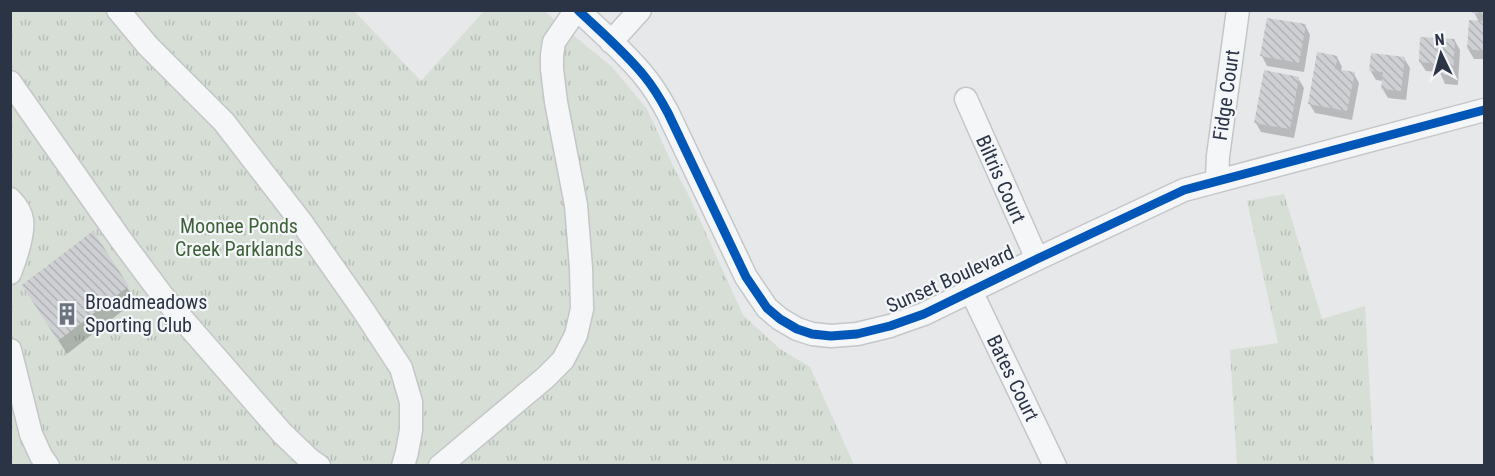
<svg xmlns="http://www.w3.org/2000/svg" width="1495" height="476" font-family="'Roboto Condensed',sans-serif">
  <defs>
    <pattern id="park-tufts" width="24" height="20" patternUnits="userSpaceOnUse" patternTransform="scale(1.5)"><rect width="24" height="20" fill="#d6ded6"/><path d="M3 7l-1-3M5 7V3M7 7l1-3M15 17l-1-3M17 17v-4M19 17l1-3" fill="none" stroke="#b8bfb9"/></pattern>
    <pattern id="building-back-hatch" width="6" height="6" patternUnits="userSpaceOnUse" patternTransform="scale(1.5)"><rect width="6" height="6" fill="#ced0d3"/><path d="M-1 5l2 2M0 0l6 6M5-1l2 2" fill="none" stroke="#b1b3b6"/></pattern>
  </defs>
  <rect width="100%" height="100%" fill="#e6e8ea"/>
  <path fill="url(#park-tufts)" d="M10 11H354L421 81 484 11H544L612 67 647 109 674 168 689 196 743 315 780 349 810 367 854 465H11Z
    M1284 194 1322 319 1365 306 1374 465H1237L1230 350 1278 343 1247 201Z"/>
  <path fill="#0003" d="M1473 10H1484V59H1474L1468 49 1479 22Z
    M1305 25 1310 35 1304 72 1267 66 1262 56Z
    M1455 41 1460 50 1458 85 1445 84 1440 72 1426 71 1420 62Z
    M1337 57 1342 67 1341 71 1354 74 1359 83 1352 120 1315 113 1309 103Z
    M1404 58 1410 68 1406 100 1388 98 1382 88 1383 81 1376 80 1370 70Z
    M1298 78 1304 88 1294 138 1261 132 1256 123Z
    M127 287 135 301 67 354 32 299Z"/>
  <path fill="url(#building-back-hatch)" d="M1472 10H1484V14L1472 13Z
    M1267 18 1306 24 1299 63 1260 56Z
    M1469 20 1484 21V51L1467 49Z
    M1420 37 1455 39 1453 76 1438 74 1439 64 1419 62Z
    M1317 52 1338 56 1335 69 1355 72 1347 111 1308 104Z
    M1371 53 1405 57 1401 91 1381 89 1383 72 1369 71Z
    M1264 70 1299 77 1290 129 1254 123Z
    M93 231 129 286 58 341 22 285Z"/>
  <g fill="none" stroke-linecap="round" stroke-linejoin="round">
    <g stroke="#c4c6c8" stroke-width="25">
      <path id="minor" d="M118 10 148 46 224 122 302 223 363 310 401 368 411 402V430L407 452 403 466
        M578 10C601 32 626 53 645 77 654 88 661 100 668 113L746 277 767 308 780 319 797 329 812 334 831 336 857 334 890 326 924 314 1037 259 1184 190 1484 110
        M611 42 640 10
        M10 82 121 240 165 299 282 433 309 459 319 466
        M966 99 1037 259
        M1217 180 1218 156 1238 10
        M10 199C15 204 21 212 22 220 24 233 15 260 10 273
        M971 291 1055 466
        M10 350 31 434 41 456 48 466
        M440 466 545 378 563 360 576 335 582 309 581 268 576 205 556 102 552 69V55L554 42 576 10"/>
    </g>
    <use href="#minor" stroke="#f5f6f7" stroke-width="22"/>
    <g stroke="#f4f6f9" stroke-width="13">
      <path id="cycleway" d="M578 10C601 32 626 53 645 77 654 88 661 100 668 113L746 277 767 308 780 319 797 329 812 334 831 336 857 334 890 326 924 314 1037 259 1184 190 1484 110"/>
    </g>
    <use href="#cycleway" stroke="#0057b8" stroke-width="9"/>
  </g>
  <defs>
    <g id="building-bare" transform="scale(1.8)"><path d="M-4-6H4V6H1V3H-1V6H-4ZM-2.5-4.3h1.7v1.8h-1.7ZM.8-4.3h1.7v1.8H.8ZM-2.5-1h1.7V.8h-1.7ZM.8-1h1.7V.8H.8Z" fill="#6c737f" stroke="#f4f6f9" stroke-width="2.5" paint-order="stroke"/></g>
  </defs>
  <g fill-rule="evenodd">
    <use href="#building-bare" x="67" y="314"/>
  </g>
  <g text-anchor="middle" stroke-width="4.5" stroke-linejoin="round" paint-order="stroke">
    <g font-size="20" fill="#2b3445" stroke="#f4f6f9">
      <text transform="translate(1226 95) rotate(-82)" y="7">Fidge Court</text>
      <text transform="translate(1001 179) rotate(66)" y="7">Biltris Court</text>
      <text transform="translate(950 279) rotate(-24)" y="7">Sunset Boulevard</text>
      <text transform="translate(1013 378) rotate(64)" y="7">Bates Court</text>
    </g>
    <g font-size="20" fill="#3f6138" stroke="#f4f6f9">
      <text x="239" y="233">Moonee Ponds<tspan x="239" dy="23">Creek Parklands</tspan></text>
    </g>
    <g font-size="20" fill="#2b3445" stroke="#f4f6f9" text-anchor="start">
      <text x="85" y="309">Broadmeadows<tspan x="85" dy="23">Sporting Club</tspan></text>
    </g>
  </g>
  <rect width="1495" height="476" fill="none" stroke="#2b3445" stroke-width="24"/>
  <g transform="translate(1441 54) rotate(355)" stroke="#f4f6f9" stroke-width="4.5" paint-order="stroke">
  <path d="M0-4.5L10 22L0 15L-10 22Z" fill="#2b3445"/>
  <text y="-9" font-size="16" font-weight="bold" text-anchor="middle" fill="#2b3445">N</text>
  </g>
</svg>
